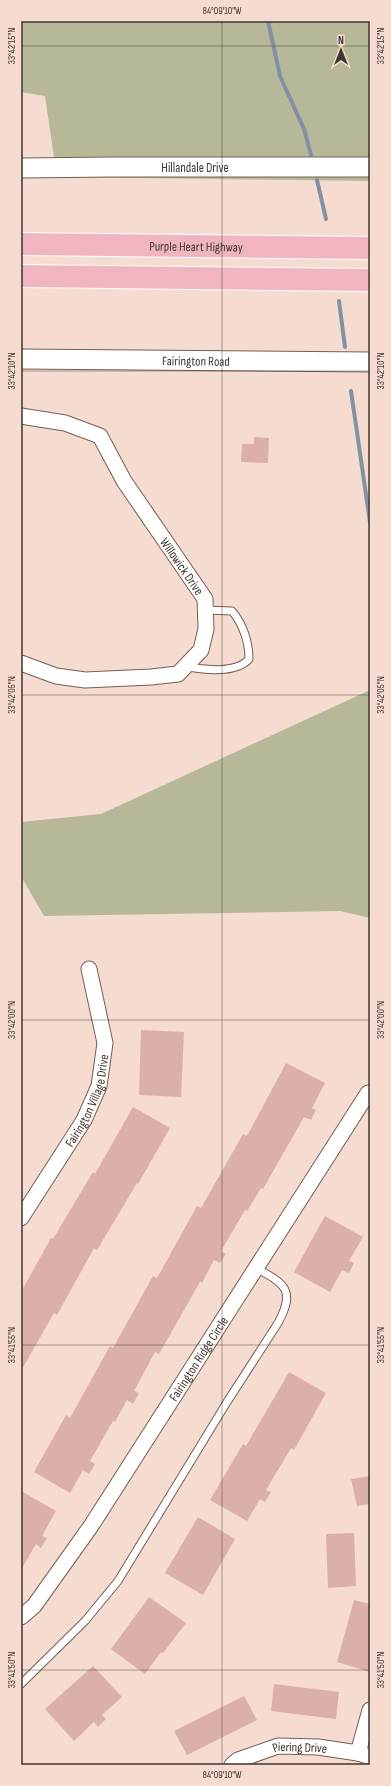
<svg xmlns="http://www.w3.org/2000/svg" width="391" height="1786" font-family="'Sofia Sans Condensed',sans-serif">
  <rect width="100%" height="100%" fill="#f6dbd0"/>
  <path fill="#b6b898" d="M21 21H370V181L57 177 45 96 21 92Z
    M370 690V918L340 911 44 916 21 876V822L101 814Z"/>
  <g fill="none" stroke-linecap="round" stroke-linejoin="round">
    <path stroke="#8291a4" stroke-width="4" d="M268 21 280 76 304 129 311 155
      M317 180 326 219
      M339 301 345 347
      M351 391 370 522"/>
  </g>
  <path fill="#dbb0aa" d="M254 437 269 438 268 463 241 462 242 444H254Z
    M141 1030 184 1032 181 1097 139 1095Z
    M286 1063 325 1083 312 1108 316 1110 311 1120 304 1117 263 1189 261 1188 247 1211 245 1210 221 1251 226 1254 220 1263 214 1260 202 1283 200 1282 159 1354 155 1352 134 1391 139 1393 133 1404 127 1400 115 1422 113 1421 90 1461 95 1464 89 1474 83 1470 70 1493 34 1472 66 1415 70 1418 110 1346 113 1348 153 1276 157 1278 197 1206 201 1208 243 1134 247 1136Z
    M133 1107 170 1128 138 1184 137 1183 97 1250 94 1248 57 1315 54 1313 21 1371V1292L51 1238 53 1239 93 1172 95 1174Z
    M325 1216 363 1237 349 1261 354 1263 349 1273 342 1270 330 1292 294 1272Z
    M289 1372 326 1393 294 1450 291 1448 266 1490 271 1492 265 1502 260 1499 247 1521 210 1500 243 1444 246 1446Z
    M370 1476V1504L357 1506 351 1479Z
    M21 1491 56 1511 42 1536 47 1538 41 1548 36 1544 21 1570Z
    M198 1517 235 1539 203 1595 165 1573Z
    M354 1533 356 1586 328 1588 326 1534Z
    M149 1597 186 1623 163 1653 161 1652 145 1674 111 1649Z
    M354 1600 370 1604V1672L337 1662Z
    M93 1666 122 1697 102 1715 106 1719 98 1727 94 1722 74 1741 45 1709Z
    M274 1684 339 1692 336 1719 271 1711Z
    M244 1696 257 1720 187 1755 174 1731Z"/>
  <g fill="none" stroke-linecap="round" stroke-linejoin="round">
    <g stroke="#745e55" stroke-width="9">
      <path id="service" d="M185 666C203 670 236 674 249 659 249 642 243 624 232 611L205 610
        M21 1684 85 1621 118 1581 227 1402 278 1323C296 1290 285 1284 256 1268"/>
    </g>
    <g stroke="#745e55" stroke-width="17">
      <g id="minor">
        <path id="s1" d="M21 416 65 423 100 436 124 481 205 599 206 629 201 650 178 674 151 677 85 680 56 676 21 663"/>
        <path id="s2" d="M21 1218 84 1120 99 1086 105 1043 89 969"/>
        <path id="s3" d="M21 1617 34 1606 91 1526 368 1093"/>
        <path d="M358 1753 370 1710"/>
        <path id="s4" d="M232 1765 238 1760 278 1746 318 1747 358 1753 370 1757"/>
      </g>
    </g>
    <g stroke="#745e55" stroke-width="21">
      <g id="tertiary">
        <path id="s5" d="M21 168 113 167H370"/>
        <path id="s6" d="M21 359 370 362"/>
      </g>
    </g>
    <g stroke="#fff" stroke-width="24">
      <g id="motorway">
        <path id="s7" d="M21 244 370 248"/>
        <path d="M21 276 370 280"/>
      </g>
    </g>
    <use href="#service" stroke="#fff" stroke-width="7"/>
    <use href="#minor" stroke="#fff" stroke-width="15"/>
    <use href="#tertiary" stroke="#fff" stroke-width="19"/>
    <use href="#motorway" stroke="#f1b5c2" stroke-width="22"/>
  </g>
  <path fill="none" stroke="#3f3531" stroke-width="1" stroke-opacity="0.45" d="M222 21V1765M21 46H370M21 371H370M21 695H370M21 1020H370M21 1345H370M21 1670H370"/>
  <g text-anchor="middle" stroke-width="3.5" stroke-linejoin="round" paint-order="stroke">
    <g font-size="13" fill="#3f3531" stroke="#f6dbd0">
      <text dy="5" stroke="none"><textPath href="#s5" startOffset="174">Hillandale Drive</textPath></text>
      <text dy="5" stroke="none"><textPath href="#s7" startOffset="175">Purple Heart Highway</textPath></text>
      <text dy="5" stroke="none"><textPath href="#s6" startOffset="175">Fairington Road</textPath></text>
      <text dy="5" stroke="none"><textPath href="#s1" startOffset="236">Willowick Drive</textPath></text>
      <text dy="5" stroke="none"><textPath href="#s2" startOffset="136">Fairington Village Drive</textPath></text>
      <text dy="5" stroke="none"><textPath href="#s3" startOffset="314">Fairington Ridge Circle</textPath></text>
      <text dy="5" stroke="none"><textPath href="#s4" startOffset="72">Piering Drive</textPath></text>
    </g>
  </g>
  <rect width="391" height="1786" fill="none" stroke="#f6dbd0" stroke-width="44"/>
  <g transform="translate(341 50)" stroke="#f6dbd0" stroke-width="3" paint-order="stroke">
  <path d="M0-3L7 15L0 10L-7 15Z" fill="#3f3531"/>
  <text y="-6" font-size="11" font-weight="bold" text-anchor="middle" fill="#3f3531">N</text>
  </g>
  <rect x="22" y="22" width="347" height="1742" fill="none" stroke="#3f3531" stroke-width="1.5"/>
  <g font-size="10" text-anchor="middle" fill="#3f3531">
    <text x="222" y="14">84°09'10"W</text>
    <text transform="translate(11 46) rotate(-90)" y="4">33°42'15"N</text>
    <text transform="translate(380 46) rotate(-90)" y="4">33°42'15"N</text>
    <text transform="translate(11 371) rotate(-90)" y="4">33°42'10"N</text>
    <text transform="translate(380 371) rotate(-90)" y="4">33°42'10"N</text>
    <text transform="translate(11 695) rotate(-90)" y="4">33°42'05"N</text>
    <text transform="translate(380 695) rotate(-90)" y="4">33°42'05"N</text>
    <text transform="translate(11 1020) rotate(-90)" y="4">33°42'00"N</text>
    <text transform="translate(380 1020) rotate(-90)" y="4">33°42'00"N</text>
    <text transform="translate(11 1345) rotate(-90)" y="4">33°41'55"N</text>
    <text transform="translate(380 1345) rotate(-90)" y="4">33°41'55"N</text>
    <text transform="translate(11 1670) rotate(-90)" y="4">33°41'50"N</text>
    <text transform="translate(380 1670) rotate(-90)" y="4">33°41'50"N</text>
    <text x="222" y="1778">84°09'10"W</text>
  </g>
</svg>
